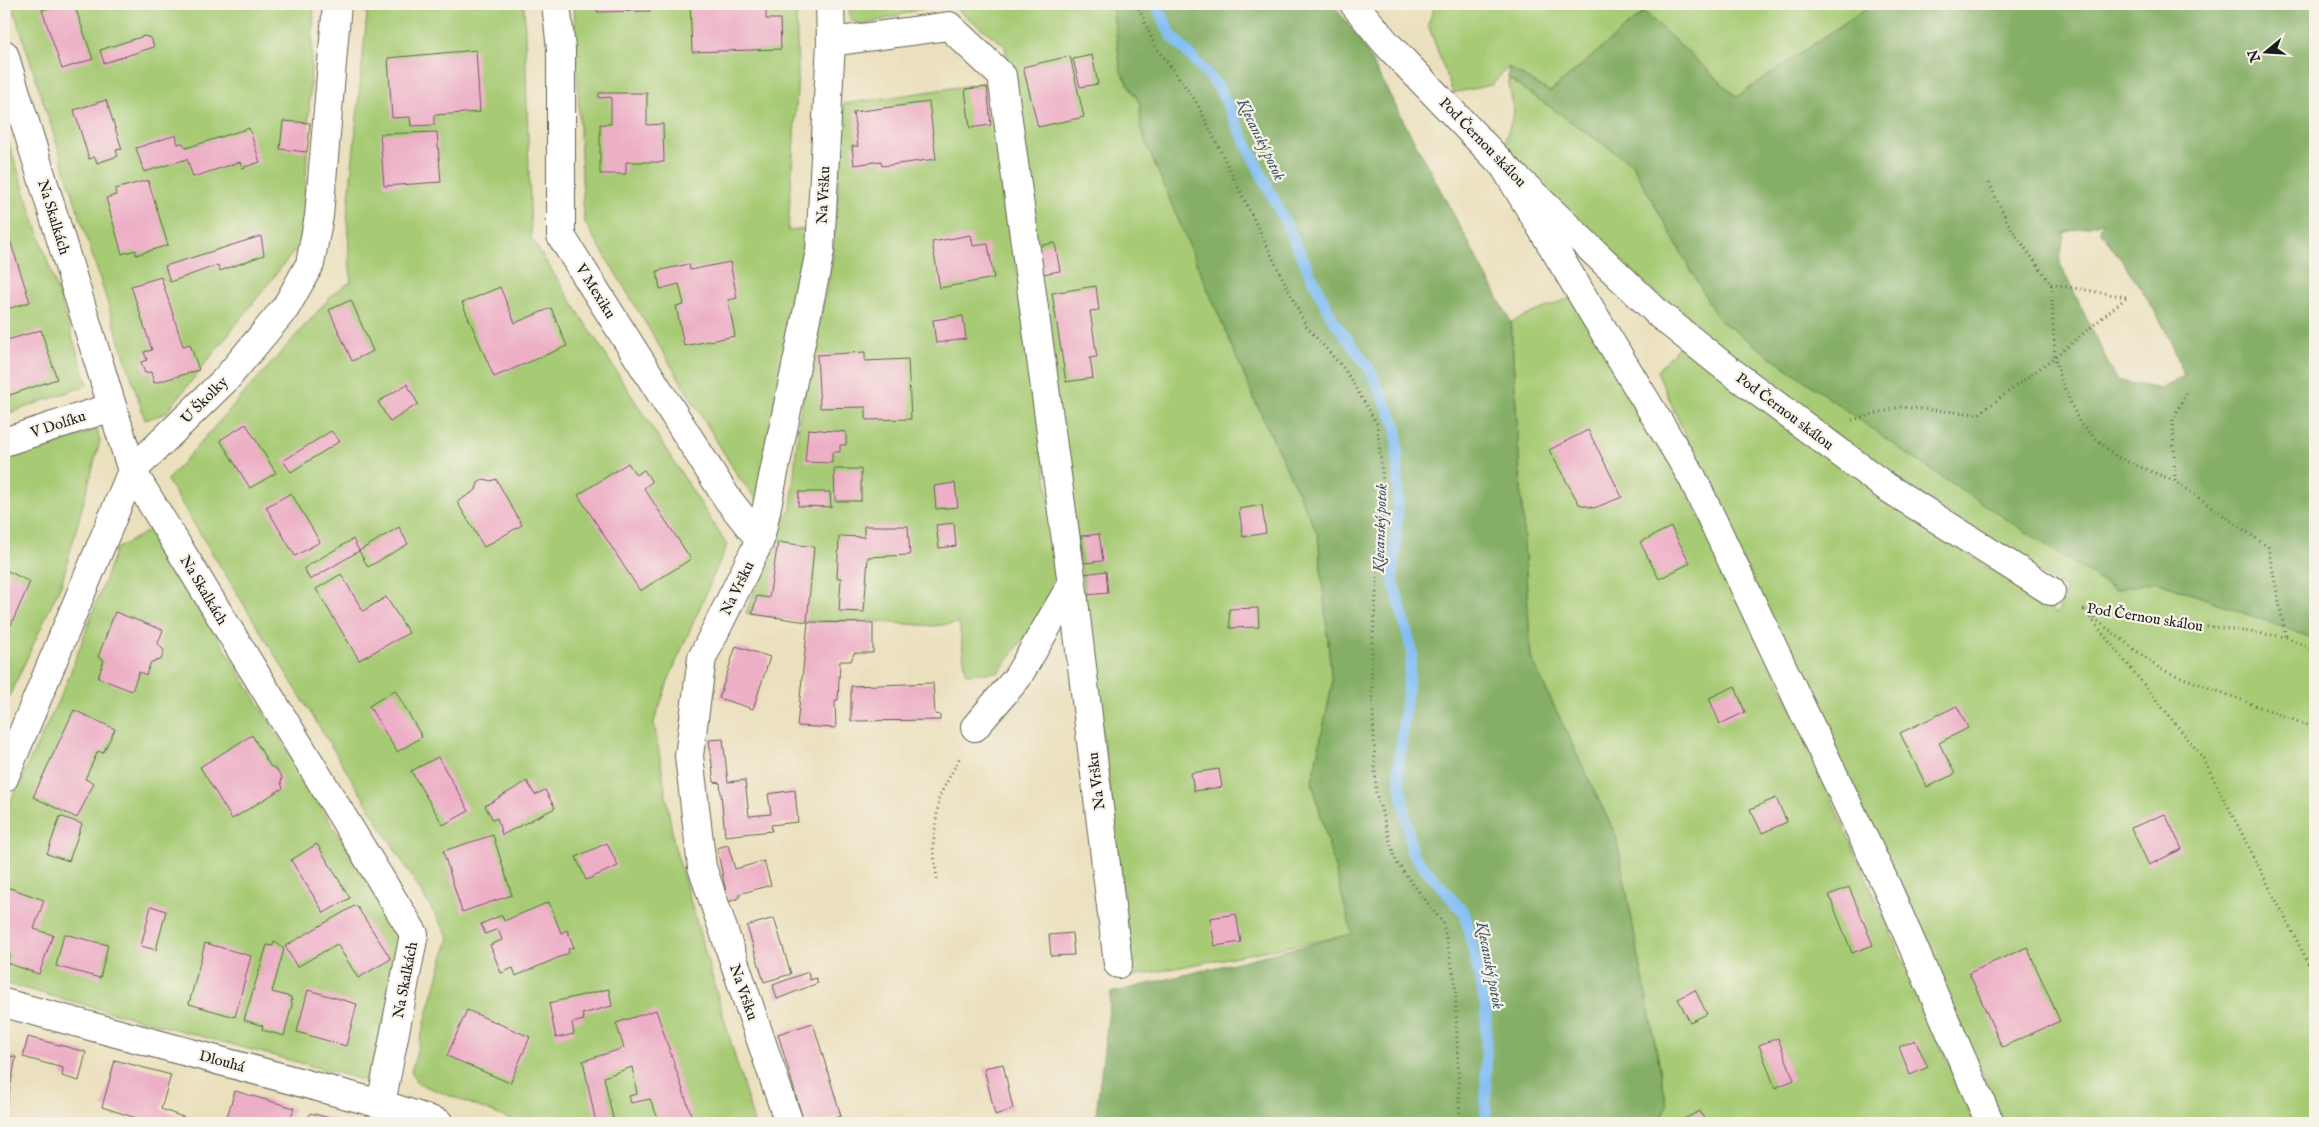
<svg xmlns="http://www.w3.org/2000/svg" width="2319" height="1127" font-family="'IM FELL English',serif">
  <rect width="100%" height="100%" fill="#f7f3e8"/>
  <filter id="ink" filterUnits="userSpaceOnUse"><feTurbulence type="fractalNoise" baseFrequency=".02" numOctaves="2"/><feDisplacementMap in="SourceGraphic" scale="10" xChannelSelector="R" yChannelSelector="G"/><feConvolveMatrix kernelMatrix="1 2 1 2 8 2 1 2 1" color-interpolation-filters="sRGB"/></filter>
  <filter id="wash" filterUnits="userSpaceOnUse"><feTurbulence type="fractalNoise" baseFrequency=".0096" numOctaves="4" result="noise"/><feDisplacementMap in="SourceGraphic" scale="20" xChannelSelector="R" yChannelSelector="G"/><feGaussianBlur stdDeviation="1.12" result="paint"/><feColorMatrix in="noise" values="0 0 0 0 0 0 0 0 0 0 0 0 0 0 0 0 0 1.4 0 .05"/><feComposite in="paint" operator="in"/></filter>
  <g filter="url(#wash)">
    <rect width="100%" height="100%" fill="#ebe0bd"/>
    <path fill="#a7cb74" stroke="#627448" d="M12 4H314L303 240 166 413 145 420Z
      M368 4H524L531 238 727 545 670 676 654 722 674 844 754 1123H520L417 1083 411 1072 449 937 167 480 334 293 351 282 347 219Z
      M574 4H796L798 74 788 231 806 229 759 502 739 478 584 221Z
      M849 4H939L864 25 850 20Z
      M953 4H1112L1121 72 1140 104 1141 129 1150 153 1255 401 1318 535 1332 685 1312 782 1353 934 1134 976 1081 568 1005 46 954 7Z
      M1435 4H1872L1737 97 1644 12 1550 92 1508 67 1492 85 1453 93 1428 25Z
      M1508 78 1632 164 1718 319 2114 590 2157 581 2315 639V1123H2004L1897 883 1702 475 1657 371 1683 342 1978 561 2057 614 2066 590 1894 477 1711 343 1539 185 1504 145 1514 112Z
      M985 83 991 88 1060 575 1041 614 999 672 966 674 959 623 934 626 866 621 807 622 746 613 778 525 791 510 799 418 832 263 844 104Z
      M4 128 88 385 4 415Z
      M1574 296 1683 484 1775 672 1975 1123H1660L1667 1105 1616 836 1531 658 1511 322Z
      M97 430 100 441 62 582 4 708V460Z
      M152 529 398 933 400 961 367 1081 4 983V815L67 682 116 549Z"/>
    <path fill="#85af66" stroke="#506641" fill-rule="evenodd" d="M1112 4H1333L1363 45 1511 322 1531 658 1616 836 1667 1106 1660 1123H1095L1111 993 1352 934 1312 781 1332 685 1318 535 1255 401 1150 153 1141 129 1140 104 1121 72Z
      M1872 4H2315V639L2157 581 2115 590 1910 456 1718 319 1632 164 1508 78V67L1550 92 1644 12 1737 97ZM2103 222 2100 231C2133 275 2168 324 2184 376L2160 389 2116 380 2060 263 2064 233Z"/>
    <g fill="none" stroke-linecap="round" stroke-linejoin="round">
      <path stroke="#81bef4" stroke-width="11" d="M1156 4 1171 35 1218 86 1333 320 1369 368 1397 427 1398 504 1393 580 1412 651 1398 770 1412 853 1465 914 1486 1008V1123"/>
    </g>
    <g id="blocks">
      <path fill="#edafc6" d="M61 4H74L93 59 62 69 42 10Z
        M597 4H650V11L597 12Z
        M690 4H766V19H780L781 49 692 52Z
        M144 36 151 38 154 47 104 63 100 50Z
        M476 50 480 112 434 115V125L411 126 410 117 392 118 388 58Z
        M1092 55 1098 84 1080 87 1073 59Z
        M1070 56 1084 117 1038 127 1023 67Z
        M987 87 991 125 970 128 965 89Z
        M599 93H647V125L663 124 664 162H626V174H600V124H611V97L599 98Z
        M106 100 122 149 116 150 118 156 97 163 95 157 89 159 74 110Z
        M929 102 936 159 882 166 881 161 854 165 852 146H858L853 112Z
        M283 121 310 123 307 152 280 149Z
        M249 128 260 162 242 168 240 162 193 177 187 159 144 172 136 148 176 135 178 144 183 143 186 148Z
        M437 132 441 182 384 186 380 134Z
        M148 180 168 245 136 255V250L122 254 106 198 116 195 115 189Z
        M971 235 973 246 988 244 994 278 940 288 932 242Z
        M261 236 264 255 220 271 218 265 170 282 165 266Z
        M10 240 30 302 4 310V242Z
        M1055 243 1060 271 1042 274 1037 246Z
        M730 262 737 298 728 300 735 336 684 346 676 306 684 305 679 284 660 289 657 271 689 264 690 270Z
        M161 277 183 346 190 344 199 370 154 383 151 372 145 373 141 362 147 360 144 352 152 350 131 286Z
        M1096 286 1099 310 1090 311 1097 357 1090 358 1093 378 1066 382 1052 293Z
        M500 287 515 323 551 308 567 346 494 377 462 303Z
        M351 300 373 351 352 361 329 310Z
        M963 316 966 339 936 343 933 320Z
        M41 330 57 379 4 397V341Z
        M865 352V361L908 359 911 419 866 420V407L820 408 817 355Z
        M407 384 418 404 390 422 378 402Z
        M246 424 276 473 250 488 220 440Z
        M808 429 846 432V445H840V452H832V463L805 462Z
        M1588 430 1622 497 1594 508 1579 504 1549 450Z
        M331 431 340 441 291 472 283 461Z
        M628 463 636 475 644 470 652 482 644 488 691 559 640 591 578 495Z
        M834 469H861V501H835Z
        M484 479 491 481 496 479 522 525 484 547 457 502 476 490 478 483Z
        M955 483 958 507 936 509 934 486Z
        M799 492H830L831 507 798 506Z
        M291 493 320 542 295 556 266 507Z
        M1262 505 1266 533 1243 537 1239 509Z
        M954 523 956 546 939 548 936 525Z
        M864 526H908L910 555 868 557 864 612 839 611 841 578H837L839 536 864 537Z
        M399 527 408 544 368 567 359 551Z
        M1671 527 1690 563 1659 579 1640 542Z
        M1099 534 1103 561 1084 563 1081 536Z
        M353 539 359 551 310 580 304 568Z
        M778 542 814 547 807 622 752 614 757 596 769 598Z
        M4 569 30 582 11 625 4 622Z
        M1106 571 1108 593 1087 595 1084 574Z
        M341 574 363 611 386 597 409 633 359 660 316 589Z
        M1258 608 1259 627 1230 628 1229 609Z
        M115 612 163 630 158 643 164 651 161 660 151 662 146 675 139 672 132 691 98 678 104 660 98 657Z
        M808 622 873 623V653H854L851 661H840L838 700H835L836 728 797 726Z
        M736 646 770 657 753 709 719 698Z
        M933 683 935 714 940 715V720L851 721V686Z
        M1735 686 1745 712 1720 724 1709 698Z
        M395 690 422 737 397 752 369 706Z
        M1957 706 1968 728 1939 743 1955 774 1927 787 1900 733Z
        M74 710 115 729 103 753 98 751 85 779 94 783 77 818 33 797Z
        M252 735 270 766 276 769 282 777 281 783 283 788 232 819 200 767Z
        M723 739 728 782 745 780 749 816 771 814 768 794 795 790 798 822 771 825 772 831 725 836 720 783 714 782 709 740Z
        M438 757 469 811 443 825 411 771Z
        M1219 769 1222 787 1194 791 1191 773Z
        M527 781 535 795 545 790 555 808 502 835 497 818 493 820 485 806Z
        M1776 798 1787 822 1762 833 1750 809Z
        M2165 814 2182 849 2149 865 2131 828Z
        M60 816 82 824 69 861 47 854Z
        M493 835 512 895 462 912 443 851Z
        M607 843 618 866 586 880 576 857Z
        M317 844 350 898 324 913 291 860Z
        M728 845 735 869 764 861 771 885 739 894V898L728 902 717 848Z
        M4 886 44 900 34 929 53 935 39 974 7 963 10 954 4 952Z
        M1849 887 1873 945 1852 953 1829 895Z
        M549 902 561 933 567 930 574 947 568 949 569 953 516 976 513 968 501 973 490 945 502 940 498 929 485 934 481 924 502 915 504 921Z
        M356 905 391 959 358 978 337 944 297 967 285 946Z
        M151 906 166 911 156 950 141 946Z
        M1236 914 1241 942 1215 946 1210 918Z
        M774 918 791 974 764 982 747 926Z
        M1072 933 1074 955 1051 956 1049 935Z
        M64 934 108 945 100 978 56 966Z
        M274 941 284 949 272 992 291 997 292 1005 284 1036 262 1030 263 1026 244 1020 267 945 273 946Z
        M205 943 251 956 235 1017 189 1004Z
        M2027 947 2060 1021 2002 1047 1969 973Z
        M808 972 810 980 816 978 818 983 777 999 773 985Z
        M609 989 612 1006 582 1014 584 1020 572 1023 574 1034 556 1038 549 1003Z
        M308 990 357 1004 346 1046 297 1032Z
        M1695 990 1707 1014 1690 1022 1678 999Z
        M467 1010 530 1037 510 1083 447 1056Z
        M656 1010 694 1123H660L650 1099 631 1103 629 1096 637 1094 632 1067 604 1077 614 1123H596L583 1061 624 1048 616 1023Z
        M813 1023 841 1116 814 1123H804L778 1034Z
        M28 1037 86 1052 79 1081 62 1076 63 1068 23 1057Z
        M1778 1038 1794 1080 1775 1088 1759 1045Z
        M1915 1040 1928 1067 1910 1075 1899 1047Z
        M4 1055 16 1057 5 1115H4Z
        M115 1060 171 1075 161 1109 191 1120 190 1123H152L102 1107Z
        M1003 1064 1013 1109 995 1115 984 1068Z
        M235 1091 294 1108 289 1123H225Z
        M1700 1111 1706 1123H1681L1680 1121Z
        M310 1113 338 1120 337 1123H306Z"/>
    </g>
  </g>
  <g filter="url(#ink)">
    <use href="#blocks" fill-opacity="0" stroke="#646154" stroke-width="1"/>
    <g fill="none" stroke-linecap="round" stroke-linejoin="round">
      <g stroke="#646154" stroke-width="30">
        <path id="minor" d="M556 4 561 49V236L727 498 760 540
          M1354 4 1386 43 1504 166 1660 315 1721 364 1885 486 2051 591
          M831 42 949 26 1002 76 1072 584 1118 964
          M4 54 132 471 414 934 381 1104
          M1504 166 1692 477 1887 887 1990 1123
          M4 442 112 407
          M975 727 1017 678 1072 584
          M4 778 132 471 226 379 286 307 310 264 319 216 337 4
          M4 1003 381 1104 439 1123
          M789 1123 702 867 689 756 702 658 760 540 820 251 831 42 830 4"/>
      </g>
      <path stroke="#646154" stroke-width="3" stroke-dasharray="1 4" stroke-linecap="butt" d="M1137 4 1155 46 1196 101 1306 326 1345 370 1377 424 1384 491 1371 661 1376 792 1396 862 1443 923 1455 981 1460 1123
        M1989 183 2010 227 2051 284 2055 357 2060 378 2080 424 2116 457 2175 481 2268 547 2286 637
        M2051 284 2126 297
        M1852 420 1900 407 1979 414 2055 357 2126 298
        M2175 481 2173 420 2186 392
        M2083 609 2286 637 2315 650
        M2084 610 2203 758 2315 976
        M2090 615 2160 669 2315 728
        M937 879 933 847 939 797 960 757"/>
      <use href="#minor" stroke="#fff" stroke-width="28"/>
    </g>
  </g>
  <g text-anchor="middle" stroke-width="4.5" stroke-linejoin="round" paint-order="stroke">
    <g font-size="15" fill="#1c1c1c" stroke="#f7f3e8">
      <text transform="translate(1483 142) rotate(46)" y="5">Pod Černou skálou</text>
      <text transform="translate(823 195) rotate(-87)" y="5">Na Vršku</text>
      <text transform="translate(54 217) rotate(73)" y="5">Na Skalkách</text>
      <text transform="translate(596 291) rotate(58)" y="5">V Mexiku</text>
      <text transform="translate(204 400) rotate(-45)" y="5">U Školky</text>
      <text transform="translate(1785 411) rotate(37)" y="5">Pod Černou skálou</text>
      <text transform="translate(58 424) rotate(-18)" y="5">V Dolíku</text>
      <text transform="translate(737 588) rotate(-64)" y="5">Na Vršku</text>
      <text transform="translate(204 590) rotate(59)" y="5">Na Skalkách</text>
      <text transform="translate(2145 617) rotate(9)" y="5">Pod Černou skálou</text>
      <text transform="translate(1096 781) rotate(-97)" y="5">Na Vršku</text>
      <text transform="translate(405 980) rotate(-79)" y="5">Na Skalkách</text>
      <text transform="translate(744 992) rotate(71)" y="5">Na Vršku</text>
      <text transform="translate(222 1061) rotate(15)" y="5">Dlouhá</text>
    </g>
    <g font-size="16" font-style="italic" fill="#3f5568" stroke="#f7f3e8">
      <text transform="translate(1262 139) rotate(64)" y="6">Klecanský potok</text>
      <text transform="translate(1379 528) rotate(-88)" y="6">Klecanský potok</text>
      <text transform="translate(1491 965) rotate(79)" y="6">Klecanský potok</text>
    </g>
  </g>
  <rect width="2319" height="1127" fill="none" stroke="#f7f3e8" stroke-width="20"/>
  <g transform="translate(2266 52) rotate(252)" stroke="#f7f3e8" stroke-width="4" paint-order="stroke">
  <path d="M0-4L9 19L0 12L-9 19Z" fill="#1c1c1c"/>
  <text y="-8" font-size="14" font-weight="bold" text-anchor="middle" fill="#1c1c1c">N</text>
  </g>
</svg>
